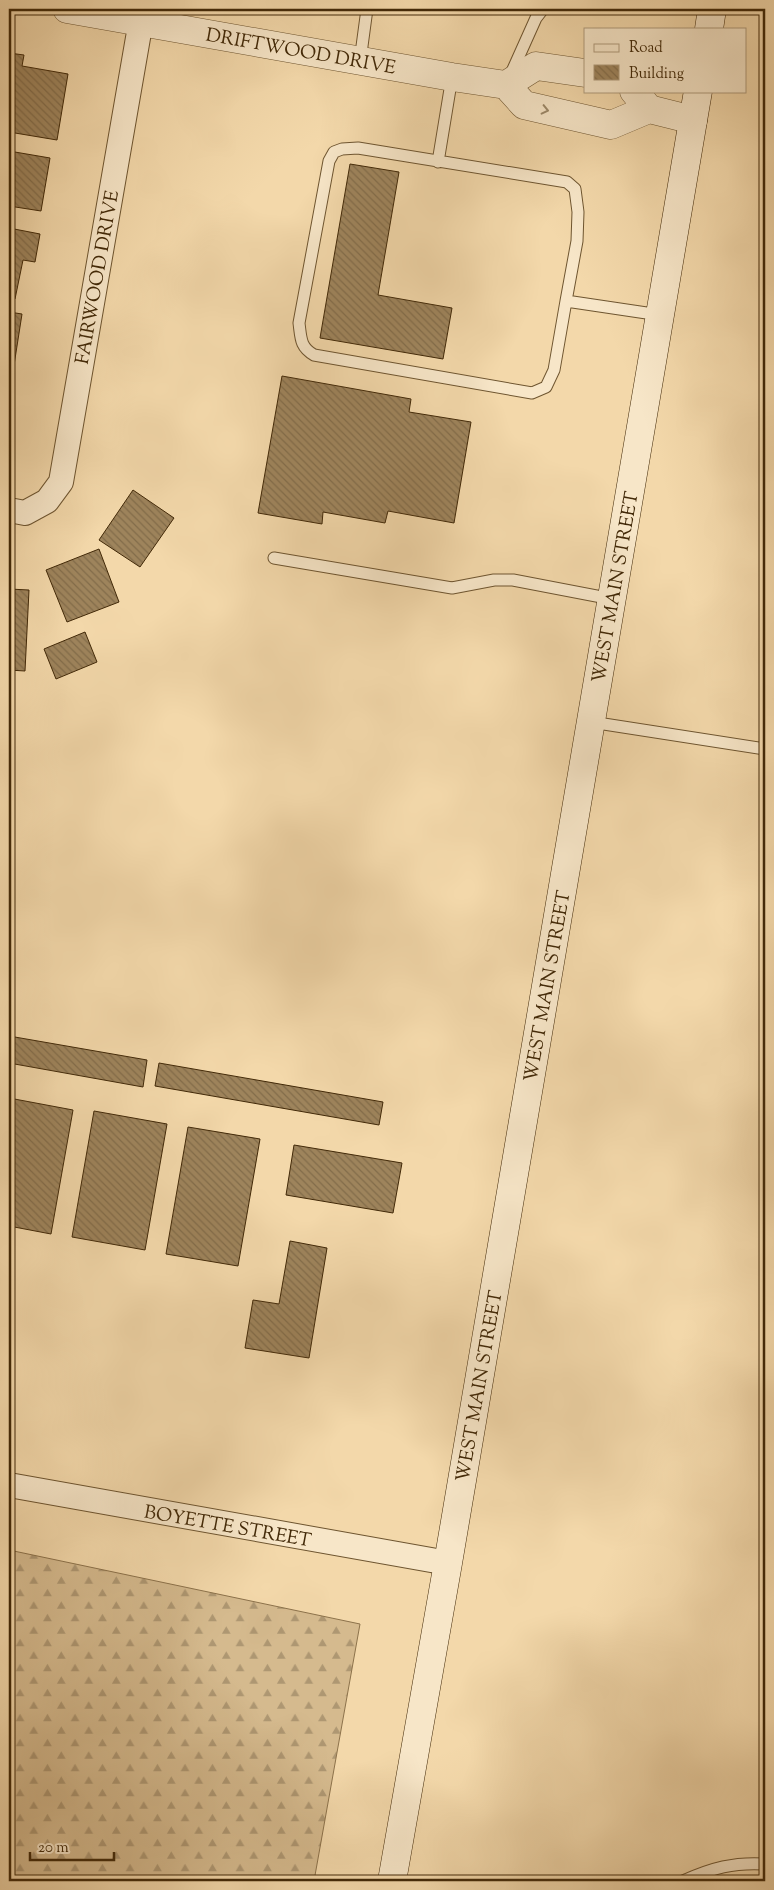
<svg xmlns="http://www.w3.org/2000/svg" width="774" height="1890" font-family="'Sorts Mill Goudy',serif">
  <defs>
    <pattern id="forest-firs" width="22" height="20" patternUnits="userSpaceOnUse" patternTransform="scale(1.25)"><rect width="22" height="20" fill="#d5ba8e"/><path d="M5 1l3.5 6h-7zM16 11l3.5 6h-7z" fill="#ae9772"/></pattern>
    <pattern id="building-back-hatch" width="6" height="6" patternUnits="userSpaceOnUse" patternTransform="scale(1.25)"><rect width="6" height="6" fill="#9e845c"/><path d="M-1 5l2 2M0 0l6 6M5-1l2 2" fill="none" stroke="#826c4a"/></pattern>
  </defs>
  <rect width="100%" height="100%" fill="#f3d8aa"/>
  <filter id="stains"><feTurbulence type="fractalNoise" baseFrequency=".004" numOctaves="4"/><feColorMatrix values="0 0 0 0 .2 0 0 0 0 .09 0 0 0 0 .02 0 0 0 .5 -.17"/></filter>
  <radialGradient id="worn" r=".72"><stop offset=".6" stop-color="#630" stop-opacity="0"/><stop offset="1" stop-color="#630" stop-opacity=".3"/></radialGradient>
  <path fill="url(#forest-firs)" stroke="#8c724b" d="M9 1550 360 1624 314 1881H9Z"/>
  <path fill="url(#building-back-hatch)" stroke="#422908" d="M9 53 24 55 22 66 68 74 57 140 9 132Z
    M9 151 50 158 41 211 9 206Z
    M350 164 399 172 378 295 452 308 443 359 320 338Z
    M9 228 40 234 35 262 23 260 15 299 9 298Z
    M9 312 22 314 12 378H9Z
    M282 376 411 399 409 412 471 422 454 523 388 511 385 523 323 512 322 524 258 513Z
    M9 393H13L9 421Z
    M133 490 174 518 140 567 99 540Z
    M99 549 119 602 67 622 46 570Z
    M9 589 29 590 25 671 9 670Z
    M85 632 97 662 56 679 44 649Z
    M9 1036 147 1060 143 1087 9 1063Z
    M159 1063 383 1102 379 1125 155 1086Z
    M9 1098 73 1110 51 1234 9 1226Z
    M94 1111 167 1124 145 1250 72 1237Z
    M188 1127 260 1139 238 1266 166 1254Z
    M294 1145 402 1163 393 1213 286 1195Z
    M290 1241 327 1248 309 1358 245 1348 253 1300 279 1304Z"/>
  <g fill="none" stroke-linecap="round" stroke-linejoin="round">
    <g stroke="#6e5530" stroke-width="13">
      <path id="service" d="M360 61 367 9
        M510 76 536 18 543 9
        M438 162 452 77
        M566 301 577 241 578 212 575 189 567 182 358 148 342 149 334 152 329 161 299 323C301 338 300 347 314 355L532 393 546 387 554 370 566 301 660 315
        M274 558 452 588 494 580H513L612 599
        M591 722 765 749
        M683 1881C712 1868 734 1862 765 1864"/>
    </g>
    <g stroke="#6e5530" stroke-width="26">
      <path id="minor" d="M9 510 25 513 47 501 61 482 143 9
        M9 1485 448 1563"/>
    </g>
    <g stroke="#6e5530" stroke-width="29">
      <path id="tertiary" d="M67 9 452 77 506 85 536 66 585 73
        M506 85 524 105 611 125 649 109
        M634 91 649 109 693 120"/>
    </g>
    <g stroke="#422908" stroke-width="29">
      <path id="secondary" d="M709 29 712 9
        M392 1881 448 1563 698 91"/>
    </g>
    <use href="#service" stroke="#f7e6c8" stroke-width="11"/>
    <use href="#minor" stroke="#f7e6c8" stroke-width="24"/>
    <use href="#tertiary" stroke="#f7e6c8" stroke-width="28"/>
    <use href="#secondary" stroke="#f7e6c8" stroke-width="28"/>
  </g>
  <defs><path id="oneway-chevron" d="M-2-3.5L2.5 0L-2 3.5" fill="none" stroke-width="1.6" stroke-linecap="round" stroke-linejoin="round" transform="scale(1.25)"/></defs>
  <use stroke="#9c8868" href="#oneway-chevron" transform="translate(545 110) rotate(13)"/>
  <g text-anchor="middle" stroke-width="4.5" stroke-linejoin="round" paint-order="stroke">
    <g font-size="19" fill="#422908" stroke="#f7e6c8">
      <text transform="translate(301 50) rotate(10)" y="7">DRIFTWOOD DRIVE</text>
      <text transform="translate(96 277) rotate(-80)" y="7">FAIRWOOD DRIVE</text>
      <text transform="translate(614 587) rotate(-80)" y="7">WEST MAIN STREET</text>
      <text transform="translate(546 986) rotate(-80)" y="7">WEST MAIN STREET</text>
      <text transform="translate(478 1386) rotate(-80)" y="7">WEST MAIN STREET</text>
      <text transform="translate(228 1525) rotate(10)" y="7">BOYETTE STREET</text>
    </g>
  </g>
  <rect width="774" height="1890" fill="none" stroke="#f3d8aa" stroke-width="30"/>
  <rect x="10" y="10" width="754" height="1870" fill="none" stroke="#422908" stroke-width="2.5"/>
  <rect x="15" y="15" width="744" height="1860" fill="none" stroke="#422908"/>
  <rect x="584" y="28" width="162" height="65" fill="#f7e6c8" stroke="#af9a7b"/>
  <rect x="594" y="44" width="25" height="8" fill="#f7e6c8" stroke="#af9a7b"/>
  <text x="629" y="52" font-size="15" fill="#422908">Road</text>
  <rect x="594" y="65" width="25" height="15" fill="url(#building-back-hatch)" stroke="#af9a7b"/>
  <text x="629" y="78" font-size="15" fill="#422908">Building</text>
  <path d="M30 1852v8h84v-8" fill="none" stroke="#422908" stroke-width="2.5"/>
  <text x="38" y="1852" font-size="15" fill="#422908" stroke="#f7e6c8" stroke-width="4" paint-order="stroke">20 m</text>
  <rect width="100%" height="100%" filter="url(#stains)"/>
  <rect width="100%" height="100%" fill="url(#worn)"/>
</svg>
